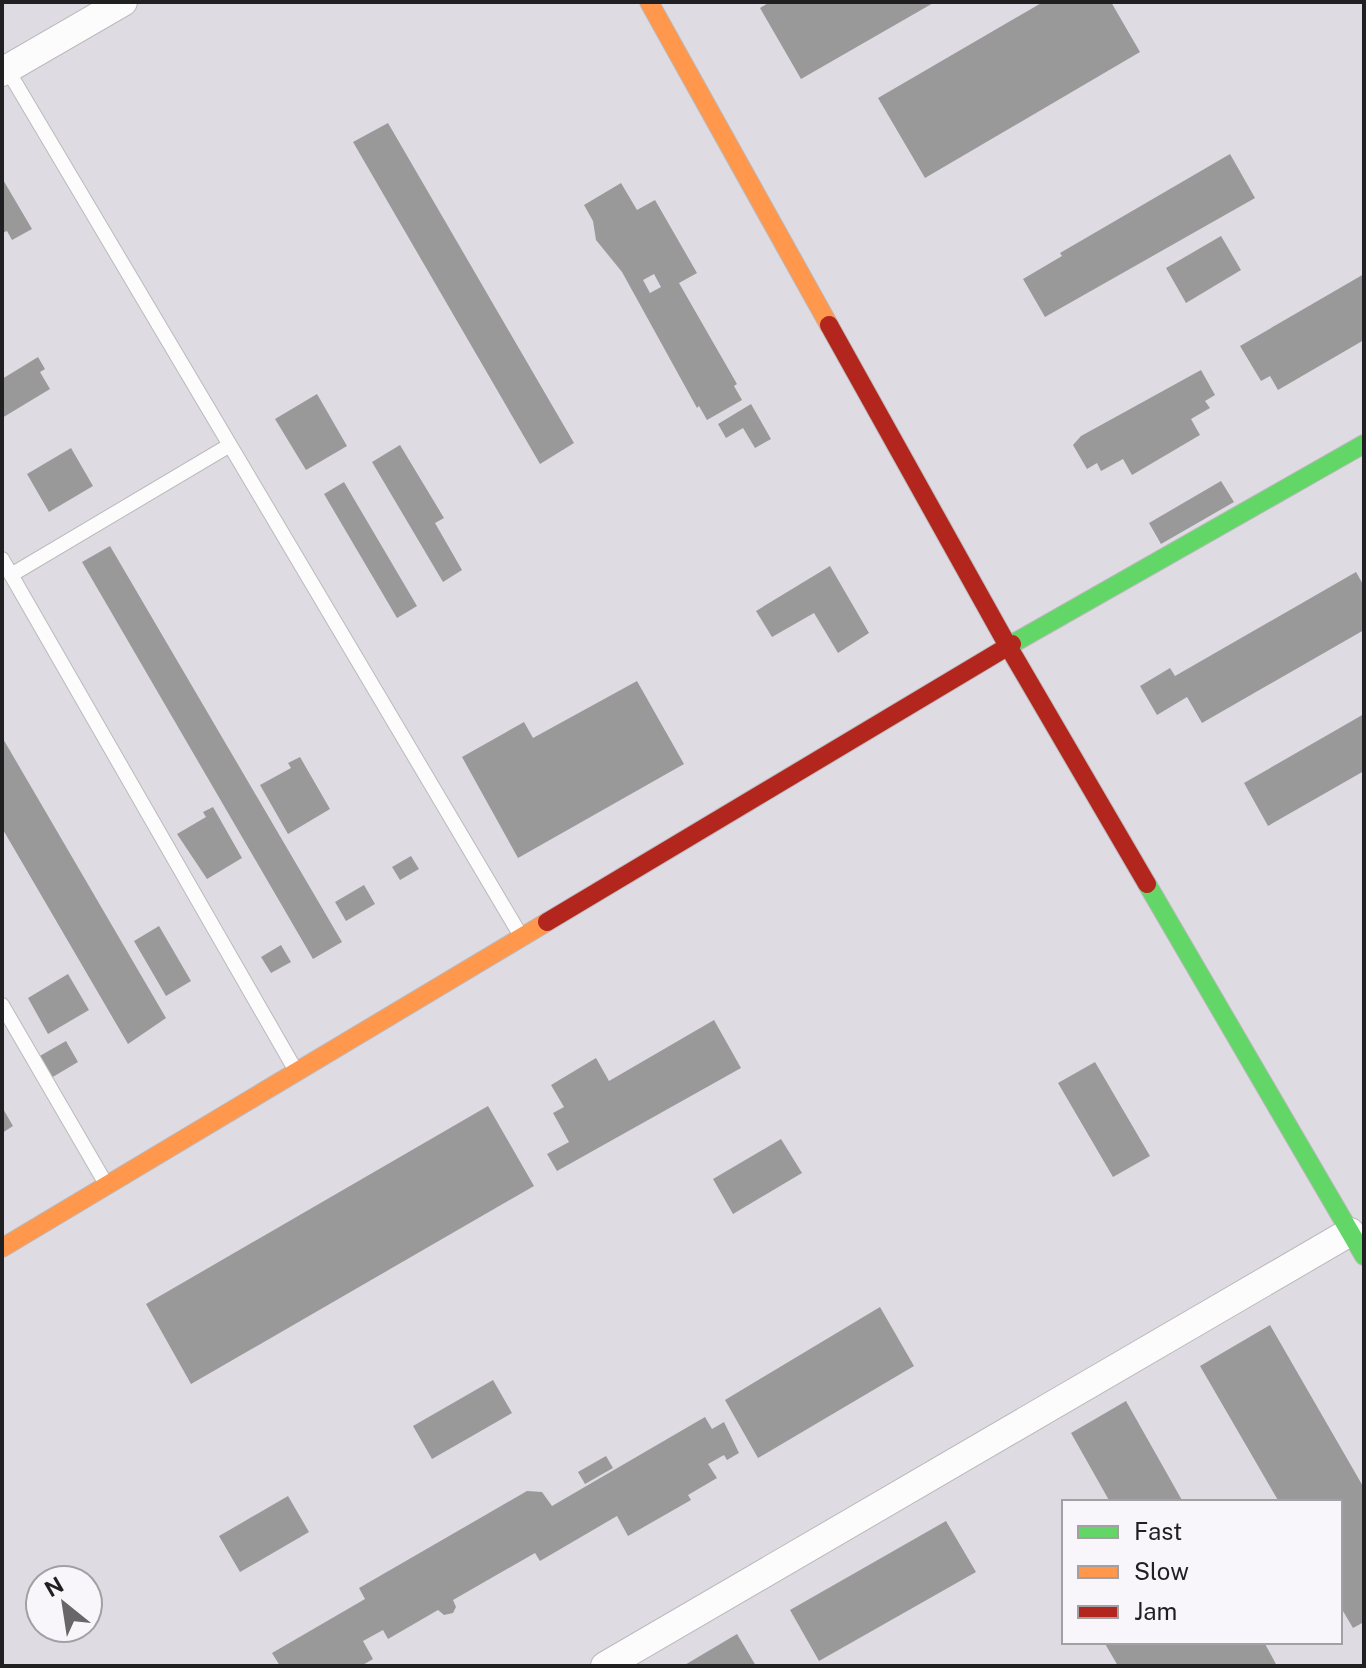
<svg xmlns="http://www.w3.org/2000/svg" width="1366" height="1668" font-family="'Public Sans',sans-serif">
  <rect width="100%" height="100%" fill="#ebeaec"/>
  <path fill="#dfdbe2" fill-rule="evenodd" d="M2 2H1364V1666H2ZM1064 1502H1340V1642H1064ZM40 1580H88V1628H40Z"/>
  <path fill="#9a999a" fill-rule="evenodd" d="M770 2H935L801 79 760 8Z
    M1043 2H1111L1140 52 925 178 878 98Z
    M388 123 574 443 540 464 353 142Z
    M1230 154 1255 198 1045 317 1023 279 1062 256 1060 253Z
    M2 178 32 229 12 240 7 231 2 233Z
    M621 183 637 210 655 200 697 273 679 283 737 384 734 386 742 400 707 420 699 406 697 408 622 272 596 240 593 221 584 205ZM654 274 661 287 650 293 643 280Z
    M1221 236 1241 270 1186 303 1166 268Z
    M1364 274V340L1278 390 1270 376 1261 381 1240 346Z
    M38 357 45 369 40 372 50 389 2 418V379Z
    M1201 370 1215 395 1205 401 1210 408 1191 419 1200 435 1132 475 1123 459 1101 471 1097 463 1087 469 1073 445 1081 436Z
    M317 394 347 446 306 470 275 419Z
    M751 404 771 439 755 448 743 428 726 438 718 424Z
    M400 445 444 518 435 523 462 570 443 582 372 462Z
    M71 448 93 486 49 512 27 474Z
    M1221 481 1234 502 1161 544 1149 523Z
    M344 482 417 606 397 618 324 494Z
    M110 546 342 942 313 959 82 562Z
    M830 566 869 633 838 653 814 613 772 637 756 611Z
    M1356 572 1364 586V630L1202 723 1187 697 1157 715 1140 686 1170 668 1175 676Z
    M637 681 684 764 518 858 462 757 524 722 533 738Z
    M1364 714V771L1268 826 1244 783Z
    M2 737 166 1018 128 1044 2 828Z
    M300 757 330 809 288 834 260 785 291 768 288 763Z
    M213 807 242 858 207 879 177 834 206 817 203 812Z
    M411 856 419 869 400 880 392 867Z
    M364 885 375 904 346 921 335 902Z
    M159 926 191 981 166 996 134 941Z
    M281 945 291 962 271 973 261 957Z
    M68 974 89 1010 48 1034 28 998Z
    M714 1020 741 1068 557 1171 547 1154 569 1142 553 1113 564 1107 551 1085 596 1058 609 1081Z
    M66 1041 78 1062 51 1078 38 1057Z
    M1095 1062 1150 1156 1113 1177 1058 1083Z
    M488 1106 534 1186 191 1384 146 1304Z
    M2 1107 13 1126 2 1133Z
    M781 1139 802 1173 733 1214 713 1179Z
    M880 1307 914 1366 758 1458 725 1400Z
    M1270 1325 1364 1488V1622L1353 1628 1340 1606V1502H1279L1200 1366Z
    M493 1380 512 1413 432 1459 413 1426Z
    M1126 1401 1183 1502H1110L1071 1433Z
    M705 1417 712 1429 724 1422 739 1453 727 1460 724 1455 708 1464 717 1478 688 1495 691 1500 628 1536 617 1516 540 1561 535 1553 453 1600 456 1607 453 1613 444 1615 438 1610 388 1639 383 1630 363 1641 373 1659 361 1666H280L272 1653 365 1599 359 1588 527 1491 542 1492 552 1506Z
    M606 1456 613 1468 585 1484 578 1472Z
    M288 1496 309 1532 240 1572 219 1536Z
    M946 1521 976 1572 819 1661 790 1610Z
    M737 1634 756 1666H683Z
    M1104 1642H1264L1277 1666H1118Z"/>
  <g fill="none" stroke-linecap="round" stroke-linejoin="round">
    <g stroke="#bbbabc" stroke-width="16">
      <path id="lane" d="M7 69 521 936
        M2 559 296 1071
        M11 575 230 445
        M2 1005 106 1184"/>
    </g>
    <g stroke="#bbbabc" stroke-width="30">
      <path id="street" d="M2 72 123 2
        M605 1666 1350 1232"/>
    </g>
    <g stroke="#bbbabc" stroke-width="20">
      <path id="fast" d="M1012 644 1364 444
        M1147 884 1364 1256"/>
    </g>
    <g stroke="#bbbabc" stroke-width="20">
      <path id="slow" d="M649 2 829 325
        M2 1248 547 922"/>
    </g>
    <g stroke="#bbbabc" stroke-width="20">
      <path id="jam" d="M829 325 1008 646 1147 884
        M547 922 1012 644"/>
    </g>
    <use href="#lane" stroke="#fcfcfc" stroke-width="14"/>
    <use href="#street" stroke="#fcfcfc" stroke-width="28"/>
    <use href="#fast" stroke="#63d668" stroke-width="18"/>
    <use href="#slow" stroke="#ff974d" stroke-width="18"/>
    <use href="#jam" stroke="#b3261e" stroke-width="18"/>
  </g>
  <rect width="1366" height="1668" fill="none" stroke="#201f21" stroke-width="8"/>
  <rect x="1062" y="1500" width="280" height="144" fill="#f8f6fa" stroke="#a2a0a3" stroke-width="2"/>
  <rect x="1078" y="1526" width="40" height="12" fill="#63d668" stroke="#a2a0a3" stroke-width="2"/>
  <text x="1134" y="1540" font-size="24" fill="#201f21">Fast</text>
  <rect x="1078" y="1566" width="40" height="12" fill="#ff974d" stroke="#a2a0a3" stroke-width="2"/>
  <text x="1134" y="1580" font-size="24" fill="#201f21">Slow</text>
  <rect x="1078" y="1606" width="40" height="12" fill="#b3261e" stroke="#a2a0a3" stroke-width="2"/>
  <text x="1134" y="1620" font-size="24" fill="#201f21">Jam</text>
  <g transform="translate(64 1604) rotate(330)"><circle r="38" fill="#f8f6fa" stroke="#a2a0a3" stroke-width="2"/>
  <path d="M0-6L14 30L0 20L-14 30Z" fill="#676668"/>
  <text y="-12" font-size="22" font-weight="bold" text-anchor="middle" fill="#201f21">N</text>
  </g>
</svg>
